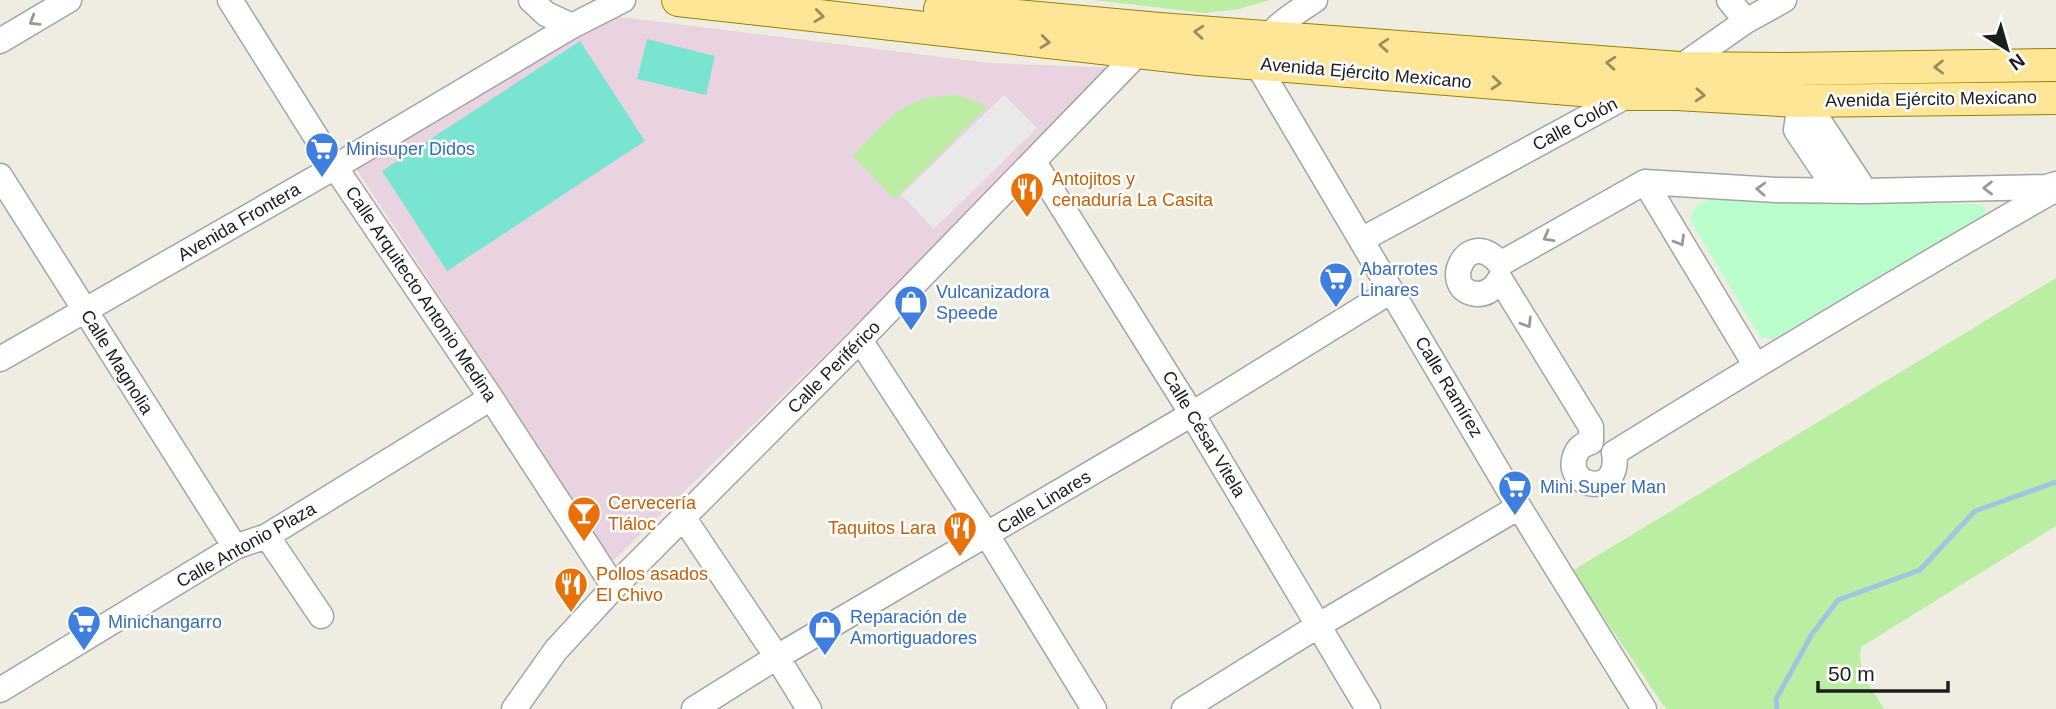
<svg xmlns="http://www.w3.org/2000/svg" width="2056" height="709" font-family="Arial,sans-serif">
  <rect width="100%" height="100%" fill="#efede2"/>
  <path fill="#e9d3e1" d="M613 16 990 63 1119 68 613 561 355 167Z"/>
  <path fill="#baeea3" d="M1093 0H1270L1239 9 1206 13Z
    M2056 76V83L1884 85 1883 82Z
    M957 95 985 105V109L894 199 853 156C888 119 902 96 957 95Z
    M2056 278V526L1861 647C1856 671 1873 690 1884 709H1666L1572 571Z"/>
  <path fill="#bbfecd" d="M1711 199 1977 204 1983 205 1986 211 1984 215 1774 339 1761 337 1755 329 1692 223 1690 216 1697 205Z"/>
  <path fill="#79e5d0" d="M647 39 715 56 706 95 637 79Z
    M580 41 645 141 447 271 382 171Z"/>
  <path fill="#e9e9e9" d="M1004 95 1037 128 934 229 901 195Z"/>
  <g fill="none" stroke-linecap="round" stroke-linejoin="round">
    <path stroke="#9fc5e1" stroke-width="5" d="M1777 709 1776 699 1812 634 1838 600 1920 570 1975 511 2056 482"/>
    <g stroke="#a4a4a4" stroke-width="27">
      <path id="minor" d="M230 0 335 167 491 398 614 587
        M531 0 546 14 572 26
        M1315 0C1288 18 1264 30 1257 64L1519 507 1644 709
        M1729 0 1746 21
        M0 41 69 0
        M1676 70 1746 21 1784 0
        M1791 86 1799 110 1796 130 1837 191
        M1799 110 1821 124 1865 191
        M1034 162 1192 414 1368 709
        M0 176 235 547
        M1645 182 1756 366
        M2056 184 2047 187 1865 191 1776 190 1645 182 1500 264C1467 223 1437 292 1478 294 1488 294 1495 287 1500 279L1591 427V442C1582 445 1578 448 1575 456 1564 489 1622 498 1614 453 1758 364 1902 277 2049 193L2056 191
        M1361 240 1634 92
        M860 340 987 535 1094 709
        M0 359 335 167 572 26 623 0
        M683 517 777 657 809 709
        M267 536 321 616
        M0 690 235 547 267 536 491 398
        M514 709 556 650 614 587 860 340 1150 41
        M694 709 777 657 1192 414 1391 291
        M1184 709 1319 625 1519 507"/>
    </g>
    <g stroke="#968200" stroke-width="34">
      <path id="major" d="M678 0 1199 59 1631 94H1677L1796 101 2056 98
        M940 9 1159 29 1679 68 1786 69 2056 65"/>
    </g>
    <use href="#minor" stroke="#fff" stroke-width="24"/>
    <use href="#major" stroke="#ffe697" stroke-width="32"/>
  </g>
  <defs><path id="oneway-chevron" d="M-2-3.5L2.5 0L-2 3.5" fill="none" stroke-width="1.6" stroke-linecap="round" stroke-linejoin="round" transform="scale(1.75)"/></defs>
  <g stroke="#998c60">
    <use href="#oneway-chevron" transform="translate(819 16) rotate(7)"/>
    <use href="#oneway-chevron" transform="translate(1199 32) rotate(-176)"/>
    <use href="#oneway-chevron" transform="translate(1045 42) rotate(7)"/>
    <use href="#oneway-chevron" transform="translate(1384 45) rotate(-176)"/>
    <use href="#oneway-chevron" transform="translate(1611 63) rotate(-176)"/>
    <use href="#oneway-chevron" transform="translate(1939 67) rotate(179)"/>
    <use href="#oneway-chevron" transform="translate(1496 83) rotate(5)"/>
    <use href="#oneway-chevron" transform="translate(1700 95) rotate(3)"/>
  </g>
  <g stroke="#999">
    <use href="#oneway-chevron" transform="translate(34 21) rotate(149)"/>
    <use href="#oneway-chevron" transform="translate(1988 188) rotate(179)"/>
    <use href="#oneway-chevron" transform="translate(1761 189) rotate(-177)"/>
    <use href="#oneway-chevron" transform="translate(1548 237) rotate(151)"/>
    <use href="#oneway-chevron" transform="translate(1680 241) rotate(59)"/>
    <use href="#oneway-chevron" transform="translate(1527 323) rotate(58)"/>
  </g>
  <defs>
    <g id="supermarket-pin" transform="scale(1.75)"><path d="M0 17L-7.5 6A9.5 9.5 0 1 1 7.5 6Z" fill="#3f7fe0" stroke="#fff"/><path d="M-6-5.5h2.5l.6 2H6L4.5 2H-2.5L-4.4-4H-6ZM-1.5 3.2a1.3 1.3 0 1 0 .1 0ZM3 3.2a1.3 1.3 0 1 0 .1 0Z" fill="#fff"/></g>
    <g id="restaurant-pin" transform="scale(1.75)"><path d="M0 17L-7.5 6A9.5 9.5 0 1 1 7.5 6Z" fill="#e8710a" stroke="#fff"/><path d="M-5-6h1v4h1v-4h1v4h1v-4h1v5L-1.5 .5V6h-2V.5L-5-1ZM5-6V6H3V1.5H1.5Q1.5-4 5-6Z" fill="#fff"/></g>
    <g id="shop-pin" transform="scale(1.75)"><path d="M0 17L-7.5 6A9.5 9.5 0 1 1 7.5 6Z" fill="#3f7fe0" stroke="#fff"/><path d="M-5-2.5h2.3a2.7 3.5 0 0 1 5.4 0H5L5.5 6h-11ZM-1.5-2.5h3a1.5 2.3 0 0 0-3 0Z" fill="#fff"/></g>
    <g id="bar-pin" transform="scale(1.75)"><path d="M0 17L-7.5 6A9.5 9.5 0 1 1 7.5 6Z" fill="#e8710a" stroke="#fff"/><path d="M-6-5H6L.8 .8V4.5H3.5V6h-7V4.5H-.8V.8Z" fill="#fff"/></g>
  </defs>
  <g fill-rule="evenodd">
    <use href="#supermarket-pin" x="322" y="149"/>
    <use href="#restaurant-pin" x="1027" y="189"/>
    <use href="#supermarket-pin" x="1336" y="279"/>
    <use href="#shop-pin" x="911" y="302"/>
    <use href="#supermarket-pin" x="1515" y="487"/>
    <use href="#bar-pin" x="584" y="513"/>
    <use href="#restaurant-pin" x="960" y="528"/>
    <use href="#restaurant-pin" x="571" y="584"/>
    <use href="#supermarket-pin" x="84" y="622"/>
    <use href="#shop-pin" x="825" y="627"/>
  </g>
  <g text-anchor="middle" stroke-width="5" stroke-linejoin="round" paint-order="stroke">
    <g font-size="18" fill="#1d1d1d" stroke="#fff">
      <text transform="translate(1366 73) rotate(5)" y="6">Avenida Ejército Mexicano</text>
      <text transform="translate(1931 99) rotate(-1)" y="6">Avenida Ejército Mexicano</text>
      <text transform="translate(1575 124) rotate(-28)" y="6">Calle Colón</text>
      <text transform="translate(239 222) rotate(-30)" y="6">Avenida Frontera</text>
      <text transform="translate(421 294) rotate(56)" y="6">Calle Arquitecto Antonio Medina</text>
      <text transform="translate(117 362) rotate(58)" y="6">Calle Magnolia</text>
      <text transform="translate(834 367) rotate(-45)" y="6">Calle Periférico</text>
      <text transform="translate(1449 387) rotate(59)" y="6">Calle Ramírez</text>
      <text transform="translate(1204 434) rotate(59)" y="6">Calle César Vitela</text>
      <text transform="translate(1044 502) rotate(-31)" y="6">Calle Linares</text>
      <text transform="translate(246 545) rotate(-29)" y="6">Calle Antonio Plaza</text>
    </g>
    <g font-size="18" fill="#366cbe" stroke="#fff" text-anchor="start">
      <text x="346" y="155">Minisuper Didos</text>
      <text x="1360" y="275">Abarrotes<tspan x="1360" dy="21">Linares</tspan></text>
      <text x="936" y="298">Vulcanizadora<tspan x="936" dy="21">Speede</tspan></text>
      <text x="1540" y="493">Mini Super Man</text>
      <text x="850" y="623">Reparación de<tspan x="850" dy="21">Amortiguadores</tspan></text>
      <text x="108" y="628">Minichangarro</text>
    </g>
    <g font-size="18" fill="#c56008" stroke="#fff" text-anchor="start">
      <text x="1052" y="185">Antojitos y<tspan x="1052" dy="21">cenaduría La Casita</tspan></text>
      <text x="608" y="509">Cervecería<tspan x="608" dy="21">Tláloc</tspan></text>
      <text x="936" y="534" text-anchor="end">Taquitos Lara</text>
      <text x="596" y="580">Pollos asados<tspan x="596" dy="21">El Chivo</tspan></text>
    </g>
  </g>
  <g transform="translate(2007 49) rotate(143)" stroke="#ffffff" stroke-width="5" paint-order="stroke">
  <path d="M0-5L12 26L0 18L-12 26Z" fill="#1d1d1d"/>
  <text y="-10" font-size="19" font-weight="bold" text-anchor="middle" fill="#1d1d1d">N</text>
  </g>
  <path d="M1818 681v10h130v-10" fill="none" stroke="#1d1d1d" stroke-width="3.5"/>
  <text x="1828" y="681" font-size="21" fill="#1d1d1d" stroke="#ffffff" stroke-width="5" paint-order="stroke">50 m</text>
</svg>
